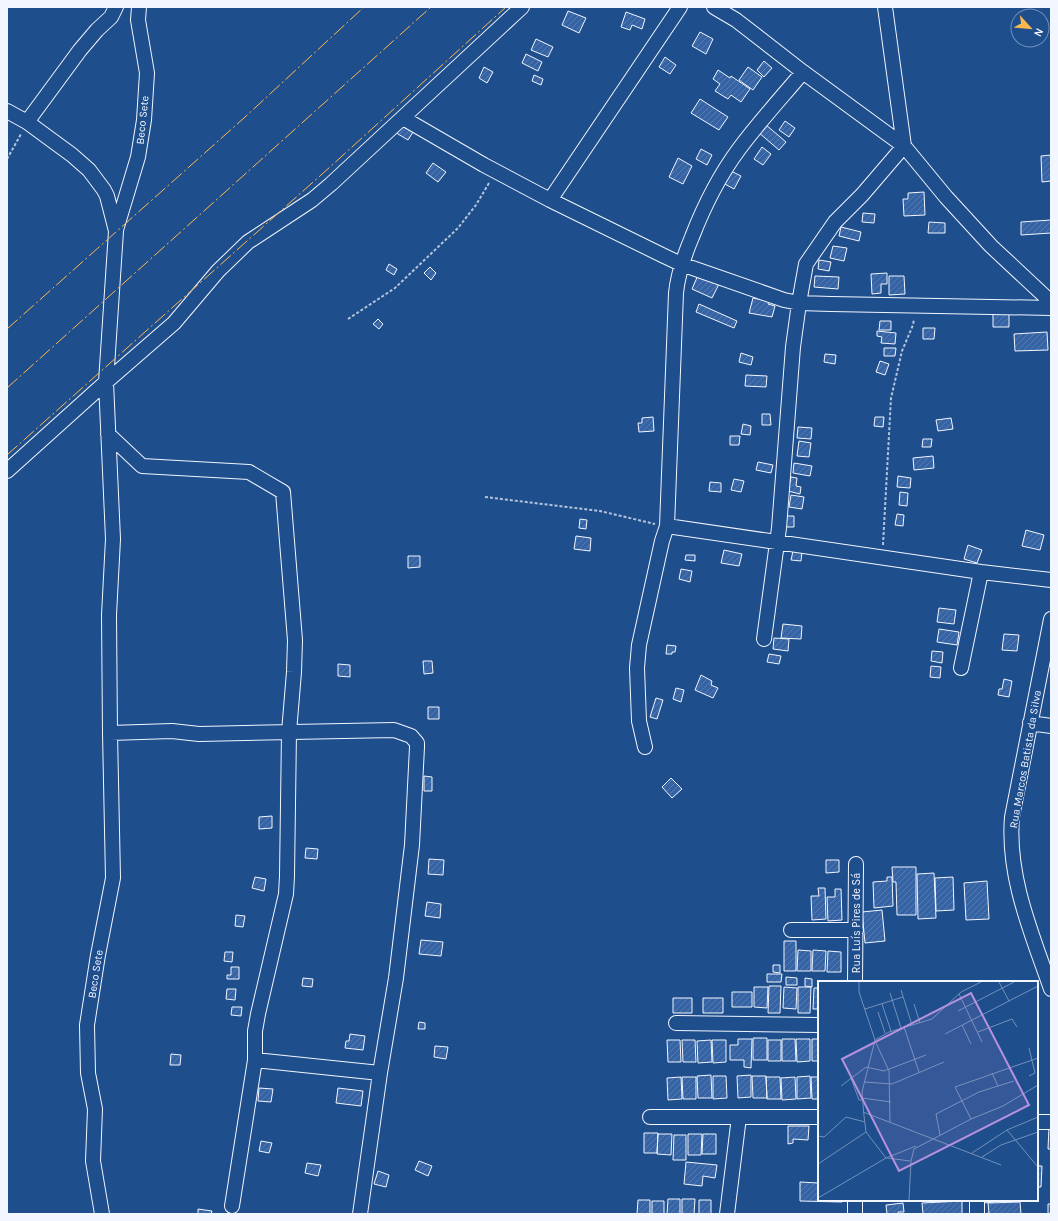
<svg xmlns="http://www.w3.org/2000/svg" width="1058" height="1221" font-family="Karla,sans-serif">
  <defs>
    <pattern id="building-hatch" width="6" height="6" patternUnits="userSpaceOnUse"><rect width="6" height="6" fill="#3563a3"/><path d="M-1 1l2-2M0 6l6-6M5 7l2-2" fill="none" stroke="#537ab1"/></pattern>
  </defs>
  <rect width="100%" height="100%" fill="#1f4e8c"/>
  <path fill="url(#building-hatch)" stroke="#f2f6ff" d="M568 11 586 18 579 33 562 25Z
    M626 12 645 19 642 29 632 25 630 30 621 27Z
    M700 32 713 39 706 54 692 46Z
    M536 39 553 47 548 57 531 50Z
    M526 54 542 62 538 71 522 63Z
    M665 57 676 65 670 74 659 67Z
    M764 61 772 68 764 77 757 70Z
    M484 67 493 72 487 83 479 78Z
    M748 67 762 77 753 90 739 80Z
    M718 70 730 78 731 76 750 89 741 102 731 95 728 99 715 91 720 84 713 79Z
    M534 75 543 79 541 85 532 81Z
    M700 99 728 117 719 130 691 113Z
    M785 121 795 128 789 137 779 130Z
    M399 122 413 132 408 140 393 131Z
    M765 124 786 142 779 150 758 132Z
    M762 147 771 154 763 165 754 159Z
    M701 149 712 155 707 165 696 159Z
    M1051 155V181L1042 182 1041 156Z
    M678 158 692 166 683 184 669 177Z
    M433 163 446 172 438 182 426 173Z
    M729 170 741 176 734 189 723 183Z
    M924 192 925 215 904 216 903 199H908V193Z
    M863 213 875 214 874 223 862 222Z
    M1051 220V233L1021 235V222Z
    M929 222 945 223V233H928Z
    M841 227 861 232 859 241 839 236Z
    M833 246 847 248 844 261 830 258Z
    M819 260 831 262 829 271 818 269Z
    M389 264 397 269 394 275 386 270Z
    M430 267 436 273 431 280 424 273Z
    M887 273V284H881V293L872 294 871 274Z
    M698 275 719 284 712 298 692 289Z
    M815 276 839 277 838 289 814 287Z
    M889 276H904L905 294 889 295Z
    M753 298 769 301 768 304 775 306 772 317 749 313Z
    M699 304 737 321 734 328 696 312Z
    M993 313 1009 314V327H993Z
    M378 319 383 324 379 329 373 324Z
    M880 321H891V330H879Z
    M923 328H935L934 339H923Z
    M877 331 896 333 895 344 881 343 882 337 877 336Z
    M1047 332 1048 350 1015 351 1014 334Z
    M884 348H896L895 356H884Z
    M741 353 753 357 751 365 739 362Z
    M825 354 836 355 835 364 824 362Z
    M880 361 889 364 885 375 876 372Z
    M746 375 767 376 766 387 745 386Z
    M762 414H770L771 425H762Z
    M653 417 654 431 639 432 638 423H642V418Z
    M875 417H884L883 427 874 426Z
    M951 418 953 429 938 431 936 420Z
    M743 424 751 426 750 435 741 434Z
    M798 427 812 428 811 439 797 438Z
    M730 436H740L739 445H730Z
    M923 439H932L931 447H922Z
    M799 441 811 443 809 457 797 456Z
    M933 456 934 468 914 470 913 458Z
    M758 462 773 465 771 473 756 470Z
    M794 463 812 466 810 476 793 473Z
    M898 476 911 478 910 488 897 487Z
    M791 477 797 478 796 486 801 487 800 494 788 491Z
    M734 479 744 481 741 492 731 490Z
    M710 482 721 483V492L709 491Z
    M900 492 908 493 907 506 899 505Z
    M791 495 804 497 802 509 789 507Z
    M897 514 904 515 903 526 895 525Z
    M786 516H794V527H785Z
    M580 519 587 520 586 529 579 528Z
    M1026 530 1044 535 1040 550 1022 546Z
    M576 536 591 538 590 551 574 549Z
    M968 545 982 550 977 563 964 559Z
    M724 550 742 554 739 566 721 563Z
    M793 551 802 552 801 561 791 560Z
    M686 555H695V561L685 560Z
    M408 556H420V567L408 568Z
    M681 569 692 571 690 582 679 579Z
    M939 608 956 610 954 624 937 622Z
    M783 624 802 626 801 639 781 638Z
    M939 629 959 632 957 645 937 642Z
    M1004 634 1019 635 1017 651 1002 650Z
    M774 638 789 639 788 651 773 649Z
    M667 645 676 646 675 652H672V654H666Z
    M932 651 943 652 942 663 931 661Z
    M769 654 781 656 779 664 767 662Z
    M423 661H432L433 673 424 674Z
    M338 664 350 665V677L338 676Z
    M931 666 941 667 940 678 930 677Z
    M701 675 712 681 711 685 718 688 713 698 695 690Z
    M1004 679 1012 681 1009 697 998 695 999 689H1002Z
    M676 688 684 690 681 702 673 699Z
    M656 698 663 700 657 719 650 717Z
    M428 707H439V719H428Z
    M424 776 432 777V791H424Z
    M671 778 682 789 672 798 662 787Z
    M272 816V828L259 829V817Z
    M306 848 318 849 317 859 305 858Z
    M429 859 444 860 443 875 428 874Z
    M826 860H839V872L826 873Z
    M892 867H916V915H897L896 882H893Z
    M934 873 936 918 918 919 917 874Z
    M255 877 266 879 264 891 252 888Z
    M887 877H892L893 906 874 908 873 882 887 881Z
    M953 877 954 910 936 911 935 878Z
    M987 881 989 919 966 920 964 883Z
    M818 888H825L826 919 812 920 811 896H819Z
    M835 889H841L842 920 828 921 827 897H835Z
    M427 902 441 904 440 918 425 916Z
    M882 910 885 941 865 943 862 912Z
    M236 915 245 916 243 927 235 926Z
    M421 940 443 942 441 956 419 954Z
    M784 941H796V971H784Z
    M798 950 811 951V971H797Z
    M813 950 826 951 825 971H812Z
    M828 951 841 952V972H827Z
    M225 952H233L232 962 224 961Z
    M773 965H780V973L773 972Z
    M231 967H239V979H227V975H231Z
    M767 974H782L781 982H767Z
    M786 977 797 978V985H786Z
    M303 978 313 979 312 987 302 986Z
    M805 978 812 979V987L805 986Z
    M769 986H781L780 1013H768Z
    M754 987H768L767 1008 754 1007Z
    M784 987 797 988 796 1009 783 1008Z
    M798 987H811L810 1013H798Z
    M814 988H819V1009H813Z
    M227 989H236L235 1000 226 999Z
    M732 992H752V1007H732Z
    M673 998H692V1013H673Z
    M703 998H723V1013H703Z
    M232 1007H242L241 1016 231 1015Z
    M419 1022 425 1023V1029H418Z
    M350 1034 365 1036 363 1050 345 1048 346 1041H349Z
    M753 1038H767V1060H753Z
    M738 1039H752L751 1068 744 1067V1060H730V1045H738Z
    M782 1039H795L796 1061H782Z
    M796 1039H810V1061L797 1062Z
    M812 1039H819V1061H812Z
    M667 1040H680L681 1062H668Z
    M682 1040H695L696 1062H683Z
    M711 1040 712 1062 698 1063 697 1041Z
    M712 1040H726V1062L713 1063Z
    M768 1040H781V1061H768Z
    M435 1046 448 1047 446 1059 434 1057Z
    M171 1054 181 1055 180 1065H170Z
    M711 1075 712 1098H698L697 1076Z
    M751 1075V1097L738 1098 737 1076Z
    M713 1076H726L727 1098 713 1099Z
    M752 1076H766L767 1098H753Z
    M810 1076 811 1098 797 1099V1077Z
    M681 1077 682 1099 668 1100 667 1078Z
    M682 1077H696V1099H683Z
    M766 1077H780L781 1099H767Z
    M795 1077 796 1099 782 1100 781 1078Z
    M811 1077H819V1099H812Z
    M259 1088 273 1089 271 1102 258 1101Z
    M338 1088 363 1091 361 1106 336 1103Z
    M788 1126H809L808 1140 793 1139V1143L788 1144Z
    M1049 1127H1051V1149H1048Z
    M644 1133H658L657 1153H644Z
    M658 1134H672L671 1155 657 1154Z
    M688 1134H702L701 1155H688Z
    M703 1134H716V1154H702Z
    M674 1135H686V1160H673Z
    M261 1141 272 1143 269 1153 259 1151Z
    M419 1161 432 1166 428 1176 415 1170Z
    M686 1162 717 1165 715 1178 703 1176 702 1186 684 1184Z
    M307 1163 321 1165 318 1176 305 1173Z
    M1037 1166H1042L1041 1187H1037Z
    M378 1171 389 1175 386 1187 374 1184Z
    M800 1182 819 1183V1200H842V1202L800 1201Z
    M668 1199H680V1214H667Z
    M682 1199H695L694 1214H682Z
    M638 1200H650V1214H637Z
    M699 1200H711V1214H699Z
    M984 1200H1013L984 1203Z
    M652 1201H664V1214H652Z
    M962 1201V1214H923L922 1203Z
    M1020 1202 1021 1214H983L989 1213 988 1203Z
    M903 1203 904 1212H898V1214H887L886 1205Z
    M1048 1204H1051V1214H1048Z
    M198 1209 212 1211 211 1214H198Z"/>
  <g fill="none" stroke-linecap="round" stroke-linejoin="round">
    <g stroke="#f2f6ff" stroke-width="16">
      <path id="minor" d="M714 7 736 20 803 72 904 146 946 197 991 246 1051 302
        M7 111 27 122 72 155 89 170 104 190 107 196 116 231 106 382 113 539 109 615 110 733 172 731 199 734 394 730 411 736 417 743V747L412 845 396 978 380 1073 360 1214
        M403 118 484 165 550 200 662 255 681 264 784 300 799 303 831 304 1051 308
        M27 122 80 50 97 30 111 17 116 7
        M550 200 680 7
        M116 230 138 157 144 120 147 73 138 20 139 7
        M108 434 142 466 249 472 283 492 295 640 294 672 289 732 287 876 286 894 258 1014 255 1031V1060L232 1206
        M7 471 106 382 174 323 218 271 248 242 312 200 331 184 522 7
        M667 526 981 572 1051 580
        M1051 619 1012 817C1007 877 1032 934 1051 989
        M764 639 779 528 793 347 799 303 806 264 835 222 862 195 904 146 885 7
        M961 668 981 572
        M1030 723 1051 726
        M645 747 639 721 637 668 639 645 662 541 667 526 676 293C678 273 684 256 692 237 704 206 719 176 739 149 759 122 782 97 803 72
        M791 930H856
        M855 982 856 864
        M676 1023 819 1025
        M255 1060 380 1073
        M650 1117H819
        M1037 1122H1051
        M855 1200V1214
        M977 1200V1214
        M102 1214 93 1161 95 1109 88 1073 87 1025 98 955 113 878 110 733
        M727 1214 739 1117"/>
    </g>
    <path stroke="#b3c4dc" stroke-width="2" stroke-dasharray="3 2" stroke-linecap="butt" d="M7 159 21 134
      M348 319 395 288 458 228 476 205 489 183
      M485 497 600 511 655 524
      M883 545 891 398 902 351 913 325 914 319"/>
    <use href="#minor" stroke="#1f4e8c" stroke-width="14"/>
    <path stroke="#ffb74d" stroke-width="1" stroke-dasharray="14 3 2 3" stroke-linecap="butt" d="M7 329 244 118 364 7
      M7 388 431 7
      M7 455 330 167 506 7"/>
  </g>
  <g text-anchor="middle" stroke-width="3" stroke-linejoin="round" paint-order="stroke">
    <g font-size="11" fill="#f2f6ff" stroke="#1f4e8c">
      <text transform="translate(142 120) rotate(-84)" y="4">Beco Sete</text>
      <text transform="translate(1025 759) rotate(-80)" y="4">Rua Marcos Batista da Silva</text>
      <text transform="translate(856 923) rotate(-90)" y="4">Rua Luís Pires de Sá</text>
      <text transform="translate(95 974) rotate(-81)" y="4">Beco Sete</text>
    </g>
  </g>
  <g transform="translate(818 981)">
    <rect width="220" height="220" fill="#1f4e8c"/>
    <path fill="none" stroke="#7391ba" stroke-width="1" d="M41 1V11L57 59 44 111 46 135 48 151 68 177M181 1 191 20M83 9 94 44M72 12 83 47M141 13 164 61M64 23 73 50M96 23 102 42M47 28 85 16M140 30 196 1M60 31 67 52M144 44 153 63M86 46 101 91M160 51 194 38 199 46M127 53 220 5M57 59 71 51 114 38 143 11 163 1M58 62 71 90 72 141M174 92 180 105M211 95 217 92 211 67M33 97 41 119H44M46 101 74 103 126 81M23 105 48 86 66 90 108 74M44 117 73 121M45 131 183 184M153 138 185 125 220 104M189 149 220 186M122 154 118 133 161 111 196 100M0 155 6 156 28 136 47 141M154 172 189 149 220 136M164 176 183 164 220 151M69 177 92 180M0 183 48 151M0 217 68 177 98 165M91 219 93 180 96 168 153 138 137 106 220 77"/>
    <path fill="#b691df" fill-opacity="0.15" stroke="#b691df" stroke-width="2" d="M153 12 211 124 81 190 24 78Z"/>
    <rect width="220" height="220" fill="none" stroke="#f2f6ff" stroke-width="2"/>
  </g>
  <rect width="1058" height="1221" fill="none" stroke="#f2f6ff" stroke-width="16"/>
  <g transform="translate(1030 28) rotate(117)"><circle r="19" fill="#1f4e8c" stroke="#7391ba"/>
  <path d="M0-3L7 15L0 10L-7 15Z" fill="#ffb74d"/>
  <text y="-6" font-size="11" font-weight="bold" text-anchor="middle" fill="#f2f6ff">N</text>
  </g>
</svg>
